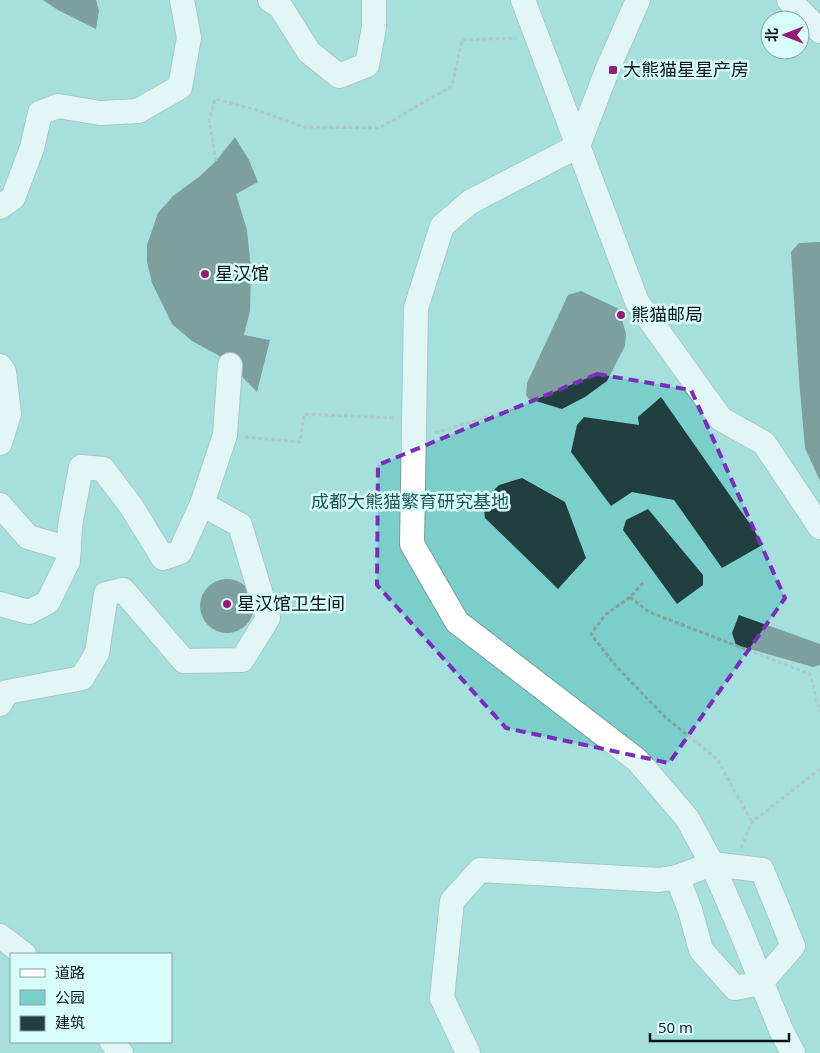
<svg xmlns="http://www.w3.org/2000/svg" width="820" height="1053" font-family="'Open Sans','Noto Sans SC',sans-serif">
  <rect width="100%" height="100%" fill="#cbeeec"/>
  <path fill="#7bcfcb" fill-rule="evenodd" d="M0 0H820V1053H0ZM770 20H800V50H770ZM11 954H171V1042H11Z"/>
  <path fill="#203f3e" d="M43 0H96L99 11 96 29 58 10Z
    M235 137 249 160 258 182 236 194 247 230 251 269 250 311 244 335 270 340 257 392 225 359 192 341 172 324 152 283 147 262V245L158 213 173 196 200 176 216 161Z
    M820 242V481L805 448 799 379 791 252 799 243Z
    M581 291 619 309 626 334 625 346 607 381 585 397 562 409 529 399 526 395 527 383 568 295Z
    M661 397 764 544 722 568 674 500 632 492 611 506 571 452 577 425 584 417 639 425 638 417Z
    M522 478 565 502 586 558 558 589 485 518 483 501 499 485Z
    M648 509 703 575V585L677 604 623 530 626 520Z
    M200 606a27 27 0 1 1 54 0a27 27 0 1 1-54 0Z
    M739 615 820 644V665L813 667 736 645 732 633Z"/>
  <g fill="none" stroke-linecap="round" stroke-linejoin="round">
    <g stroke="#7a9b9a" stroke-width="26">
      <path id="minor" d="M270 0 280 6 309 52 339 76 367 65 374 27V0
        M523 0 637 302 721 419 764 443 820 527
        M638 0 608 68 578 146 470 202 442 226 416 308 412 544 457 622 637 760 687 818 712 864 739 926 781 1030 793 1053
        M789 0 820 31
        M0 207 13 198 32 148 40 113 58 106 100 113 138 111 180 87 189 38 182 0
        M0 366 4 372 9 414 0 443
        M0 505 28 537 69 549
        M0 604 29 612 48 602 68 561 70 526 81 467 103 469 131 506 163 558 180 552 202 504 225 435 230 365
        M0 704 7 692 82 678 97 653 106 594 123 590 184 661 242 660 268 618 240 525 202 504
        M0 936 24 954
        M112 1042 121 1053
        M468 1053 442 998 452 901 480 870 659 880 677 877 712 864 762 870 793 946 761 983 735 988 701 950 690 910 677 877"/>
    </g>
    <path stroke="#86a1a0" stroke-width="3" stroke-dasharray="4 2.5" stroke-linecap="butt" d="M216 161 209 120 215 99 257 110 303 127 379 128 452 86 462 40 516 38
      M435 433 522 406
      M245 437 300 442 304 414 394 418
      M643 583 630 597 605 615 591 634 615 665 665 717 717 759 752 822
      M630 597 649 612 810 674 820 712
      M741 848 752 822 820 769"/>
    <use href="#minor" stroke="#fff" stroke-width="24"/>
  </g>
  <path d="M0 0H820V1053H0ZM597 374 691 390 785 598 669 763 506 728 377 585 378 465Z" fill="#cbeeec" fill-opacity=".55" fill-rule="evenodd"/>
  <path fill="none" stroke="#7b2cbf" stroke-width="4" stroke-dasharray="10 6" stroke-linejoin="round" d="M597 374 691 390 785 598 669 763 506 728 377 585 378 465Z"/>
  <g fill="#971b75" stroke="#d8fcfa" stroke-width="2">
    <rect x="608" y="65" width="10" height="10" rx="2.5"/>
    <circle cx="205" cy="274" r="5"/>
    <circle cx="621" cy="315" r="5"/>
    <circle cx="227" cy="604" r="5"/>
  </g>
  <g text-anchor="middle" stroke-width="5" stroke-linejoin="round" paint-order="stroke">
    <g font-size="18" fill="#081515" stroke="#d8fcfa" text-anchor="start">
      <text x="623" y="76">大熊猫星星产房</text>
      <text x="215" y="280">星汉馆</text>
      <text x="631" y="321">熊猫邮局</text>
      <text x="237" y="610">星汉馆卫生间</text>
    </g>
    <g font-size="18" fill="#1c5654" stroke="#d8fcfa">
      <text x="410" y="508">成都大熊猫繁育研究基地</text>
    </g>
  </g>
  <rect x="10" y="953" width="162" height="90" fill="#d8fcfa" stroke="#85a09e"/>
  <rect x="20" y="969" width="25" height="8" fill="#ffffff" stroke="#85a09e"/>
  <text x="55" y="978" font-size="15" fill="#081515">道路</text>
  <rect x="20" y="990" width="25" height="15" fill="#7bcfcb" stroke="#85a09e"/>
  <text x="55" y="1003" font-size="15" fill="#081515">公园</text>
  <rect x="20" y="1016" width="25" height="15" fill="#203f3e" stroke="#85a09e"/>
  <text x="55" y="1028" font-size="15" fill="#081515">建筑</text>
  <g transform="translate(785 35) rotate(270)"><circle r="24" fill="#d8fcfa" stroke="#85a09e"/>
  <path d="M0-4L9 19L0 12L-9 19Z" fill="#971b75"/>
  <text y="-8" font-size="14" font-weight="bold" text-anchor="middle" fill="#081515">北</text>
  </g>
  <path d="M650 1033v8h139v-8" fill="none" stroke="#081515" stroke-width="2.5"/>
  <text x="658" y="1033" font-size="15" fill="#081515" stroke="#d8fcfa" stroke-width="4" paint-order="stroke">50 m</text>
</svg>
